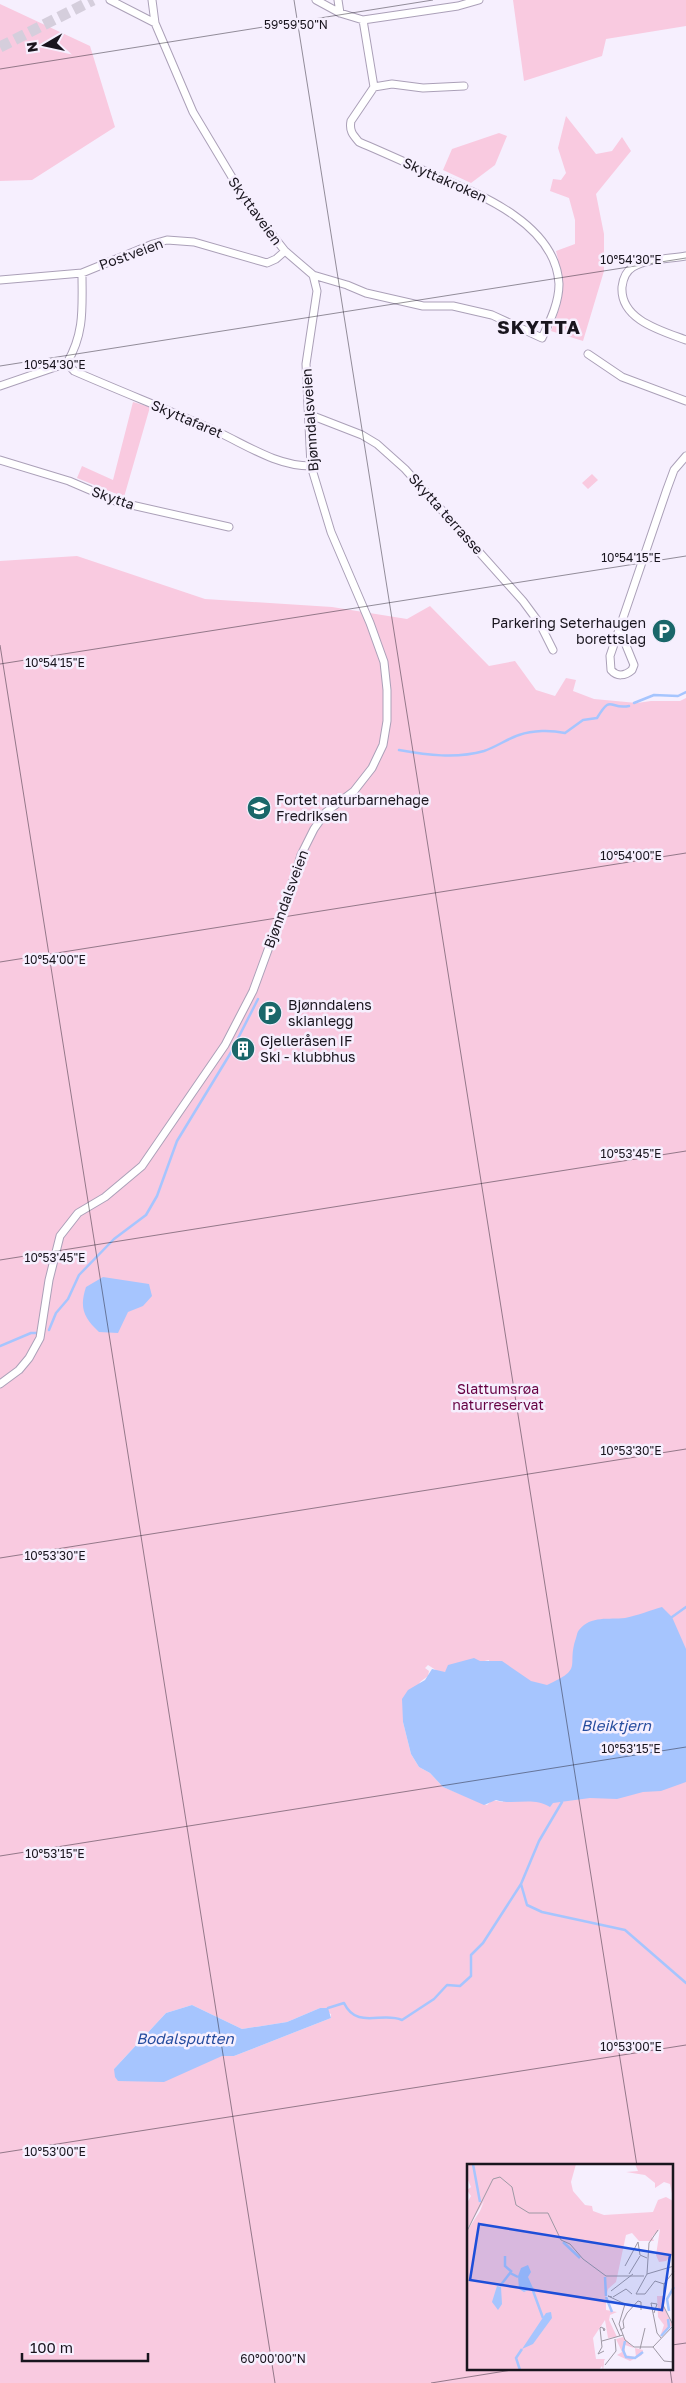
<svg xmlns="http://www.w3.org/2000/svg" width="686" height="2383" font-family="'Golos Text',sans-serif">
  <rect width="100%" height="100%" fill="#f6effe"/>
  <path fill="#f9cae0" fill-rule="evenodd" d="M513 0H686V26L606 39 602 56 524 81Z
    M0 4 90 46 115 127 32 180 0 181Z
    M566 116 596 154 612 151 622 137 631 151 596 194 604 234V271L583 341 551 331C565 296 565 288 556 251L575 244V220L569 198 550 191 553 179 561 180 566 173 558 148Z
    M499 133 507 136 495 165 471 183 443 170 452 149Z
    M133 402 150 407 124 497 77 478 82 466 113 480Z
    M592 474 598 480 588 489 582 483Z
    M77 556 205 599 332 607 407 619 430 606 489 666 515 661 536 690 555 696 566 678 576 680 573 691 594 699 637 703 651 701H680L686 698V2383H0V561ZM489 1660 503 1802 492 1800 487 1805 443 1787 430 1773 419 1767 411 1754 403 1722 420 1682 428 1676 429 1671 425 1668 428 1665 439 1672H445L448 1669ZM192 2005 242 2029 287 2022 320 2008 331 2014V2018L234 2056H222L114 2069 166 2013ZM468 2166H672V2369H468Z"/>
  <path fill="#a6c5fe" d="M103 1277 149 1284 152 1296 143 1306 128 1312 118 1333 99 1332C84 1318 79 1308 86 1287Z
    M662 1607 672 1617 686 1649V1782L661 1791 643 1792 617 1799 590 1798 553 1803 550 1807C532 1796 514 1806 496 1800L484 1805 443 1787 430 1773 419 1767 411 1754 403 1722 402 1699 408 1690 425 1680 432 1669 445 1672 448 1665 474 1658 480 1661H502L531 1681 547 1685C585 1668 566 1667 576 1638 577 1635 577 1632 579 1630 591 1615 609 1620 625 1618 636 1616 651 1610 662 1607Z
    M192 2005 242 2029 287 2022 320 2008H328L331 2018 234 2056H222L164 2082 118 2081 115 2077 114 2069 166 2013Z"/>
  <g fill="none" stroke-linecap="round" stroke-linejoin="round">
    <path stroke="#a6c5fe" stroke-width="2.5" d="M634 703 654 695 678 696 686 692
      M399 750C427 755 456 759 484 751 496 747 507 739 519 735 533 730 551 730 565 733L583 720 597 718C612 693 609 710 629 706
      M49 1330 56 1313 68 1299 79 1275 114 1239 146 1215 157 1196 177 1141 230 1054 258 999
      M0 1346 31 1333H37
      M672 1617 686 1607
      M562 1802 539 1841 521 1884 527 1905 542 1912 625 1930 686 1983
      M328 2008 344 2003C357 2030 382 2011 402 2020L434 1999 447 1985 460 1986 471 1976V1955L483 1943 521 1884"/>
    <path stroke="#d5cedc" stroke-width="11" stroke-dasharray="11 5.5" stroke-linecap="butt" d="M0 47 93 0"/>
    <g stroke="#aba0b8" stroke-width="9">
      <path id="minor" d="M110 0 155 23
        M152 0 155 23 193 112 248 204 285 251 313 275 347 285 366 293 423 306H453L492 315 542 338C550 321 559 303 559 284 556 225 482 195 436 176 411 165 385 153 359 142 353 135 349 131 351 121L374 87 363 20
        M316 0 340 13 363 20 458 6 479 0
        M338 0 340 13
        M374 87 392 84 423 88 464 86
        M686 256C669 259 648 258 633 267 626 271 623 279 622 287 620 320 662 331 686 340
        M0 280 82 273 153 244 167 240 194 242 267 263 276 259 285 251
        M588 354 622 377 686 401
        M67 363 74 371C122 392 171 411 218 432 248 446 277 466 311 466
        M0 386 67 363C85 332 82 307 82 273
        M308 414 362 435 377 444 405 469 523 601 540 624 553 650
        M0 460 69 481 118 502 229 527
        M619 628 634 665 632 670C625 676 617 677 611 670L610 656 667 489 674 470 686 456
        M0 1384 19 1370 29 1358 40 1338 49 1280 60 1236 78 1213 105 1197 142 1166 225 1045 253 991 291 887 301 855 314 829 326 812 354 791 372 768 383 745 387 721V690L384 662 370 623 331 532 311 466 306 364 317 291 313 275"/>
    </g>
    <use href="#minor" stroke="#fff" stroke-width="7"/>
  </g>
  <path fill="none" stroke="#19151e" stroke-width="1" stroke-opacity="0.45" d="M294 0 637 2166M0 69 433 0M0 366 686 258M0 645 275 2383M0 664 686 556M0 962 686 853M0 1260 686 1151M0 1558 686 1449M0 1856 686 1747M0 2153 686 2045M672 2345 686 2343M670 2369 672 2383M431 2383 518 2369"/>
  <defs>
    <g id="parking-disc" transform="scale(1.25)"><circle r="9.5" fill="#1a676a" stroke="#f6effe"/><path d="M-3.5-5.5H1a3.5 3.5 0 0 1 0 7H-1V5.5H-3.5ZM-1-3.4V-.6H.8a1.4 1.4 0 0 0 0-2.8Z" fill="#fff"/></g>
    <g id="school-disc" transform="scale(1.25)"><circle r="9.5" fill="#1a676a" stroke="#f6effe"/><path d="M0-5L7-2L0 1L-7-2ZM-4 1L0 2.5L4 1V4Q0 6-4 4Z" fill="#fff"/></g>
    <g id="building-disc" transform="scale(1.25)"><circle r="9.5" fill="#1a676a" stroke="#f6effe"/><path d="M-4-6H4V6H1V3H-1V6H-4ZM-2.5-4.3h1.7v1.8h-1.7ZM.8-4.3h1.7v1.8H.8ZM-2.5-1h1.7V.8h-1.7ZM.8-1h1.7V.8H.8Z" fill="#fff"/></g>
  </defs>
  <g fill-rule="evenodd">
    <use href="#parking-disc" x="664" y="631"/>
    <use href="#school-disc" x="259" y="808"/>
    <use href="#parking-disc" x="270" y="1013"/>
    <use href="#building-disc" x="243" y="1049"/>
  </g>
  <g text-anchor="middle" stroke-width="5" stroke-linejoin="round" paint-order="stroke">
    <g font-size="14" fill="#19151e" stroke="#f6effe">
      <text transform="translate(445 180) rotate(24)" y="5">Skyttakroken</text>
      <text transform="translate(255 211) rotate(54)" y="5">Skyttaveien</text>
      <text transform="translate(131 254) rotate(-20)" y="5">Postveien</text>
      <text transform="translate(187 419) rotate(23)" y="5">Skyttafaret</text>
      <text transform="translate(310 420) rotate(-94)" y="5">Bjønndalsveien</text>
      <text transform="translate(113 498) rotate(19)" y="5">Skytta</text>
      <text transform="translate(446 514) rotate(48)" y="5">Skytta terrasse</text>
      <text transform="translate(286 899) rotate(-70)" y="5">Bjønndalsveien</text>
    </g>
    <g font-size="14" fill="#19151e" stroke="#f6effe" text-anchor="start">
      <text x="646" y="628" text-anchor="end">Parkering Seterhaugen<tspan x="646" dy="16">borettslag</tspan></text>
      <text x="276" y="805">Fortet naturbarnehage<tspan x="276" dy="16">Fredriksen</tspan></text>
      <text x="288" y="1010">Bjønndalens<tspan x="288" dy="16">skianlegg</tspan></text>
      <text x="260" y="1046">Gjelleråsen IF<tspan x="260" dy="16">Ski - klubbhus</tspan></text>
    </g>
    <g font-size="14" fill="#650042" stroke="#f6effe">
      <text x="498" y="1394">Slattumsrøa<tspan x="498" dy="16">naturreservat</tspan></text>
    </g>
    <g font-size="15" font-style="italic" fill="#254c9e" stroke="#f6effe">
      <text x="616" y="1731">Bleiktjern</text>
      <text x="185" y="2044">Bodalsputten</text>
    </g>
    <g font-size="19" font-weight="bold" letter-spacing="1" fill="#19151e" stroke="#f6effe">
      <text x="539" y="334">SKYTTA</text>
    </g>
  </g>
  <g transform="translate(467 2164)">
    <rect width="206" height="206" fill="#f6effe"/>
    <path d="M0 0H109L104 18 106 27 118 41 125 42 126 47 137 51 186 48 191 36 199 33 206 37V90L199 97 192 98 189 91 193 65 185 73 187 77H172L165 69 159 71 149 118 141 125 139 133V146L150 148 143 151 142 156 150 173 141 174 138 156 126 174 129 195H138L137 197V200L136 206 135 202 131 207 0 206V67L13 47 17 37 0 65V39L4 32 0 26 4 23 0 14ZM168 0H206V34L203 20 197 18 188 24V19L178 11 159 8 171 7ZM190 132H198L197 143 205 161 193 173 197 161 191 153ZM156 173 167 184 158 181V191L169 193 168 184 176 186 175 191 163 197 150 191 155 188 149 175Z" fill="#f9cae0"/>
    <path d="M61 101 64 108 61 113 66 124 57 128 52 125 51 112 54 104ZM30 122 34 123 35 140 31 146 25 138ZM84 148 85 154 66 180 55 185 79 149Z" fill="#a6c5fe"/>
    <path fill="none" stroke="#a6c5fe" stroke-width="2.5" d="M6 0 13 38M96 78 113 94M38 92V102L45 108M138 113 139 132M33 122 43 109 51 113M65 124 76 154M139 133 145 148M202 147 200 135 207 123M194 172 202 163 201 155M158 177 156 186 159 193 168 194 176 188M53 206 49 194 55 185"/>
    <path fill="none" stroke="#9e98a4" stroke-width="1" d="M0 67 26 15 33 13 45 23 49 41 62 49H81L94 76 103 80 116 95 139 112H177M171 78 173 91 180 94M158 102 171 78M162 110 173 92M180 110 182 79 191 66M197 120 188 117 178 130H169L180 110 207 102M144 127 166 110M145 133 141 132 158 140 152 160 158 176 167 183H186L207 161M146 133 159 125 165 130M187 149 190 140 184 139 190 169 194 174M145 154 153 172M206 161 196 141 197 120 207 107M136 164 137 167 138 165 134 163 133 164 135 183 131 190 137 187M153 166 157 164 156 157 160 149 171 137 174 138V146M135 177 156 171M186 183 197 197 207 198M173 185 178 164M138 201 149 187 148 175"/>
    <path fill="#1d4ed8" fill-opacity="0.15" stroke="#1d4ed8" stroke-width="2.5" d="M12 60 203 91 195 146 3 116Z"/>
    <rect width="206" height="206" fill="none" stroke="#19151e" stroke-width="2.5"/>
  </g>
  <g font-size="12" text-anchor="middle" fill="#19151e" stroke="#f6effe" stroke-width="5" stroke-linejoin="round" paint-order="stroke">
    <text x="296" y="29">59°59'50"N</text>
    <text x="631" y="264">10°54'30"E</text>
    <text x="55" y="369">10°54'30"E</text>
    <text x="631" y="562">10°54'15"E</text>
    <text x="55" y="667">10°54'15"E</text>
    <text x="631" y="860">10°54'00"E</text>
    <text x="55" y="964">10°54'00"E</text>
    <text x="631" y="1158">10°53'45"E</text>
    <text x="55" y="1262">10°53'45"E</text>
    <text x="631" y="1455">10°53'30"E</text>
    <text x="55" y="1560">10°53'30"E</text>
    <text x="631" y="1753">10°53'15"E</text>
    <text x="55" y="1858">10°53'15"E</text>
    <text x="631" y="2051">10°53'00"E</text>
    <text x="55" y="2156">10°53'00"E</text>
    <text x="273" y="2363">60°00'00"N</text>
  </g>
  <g transform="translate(45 45) rotate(261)" stroke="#f6effe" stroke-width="4" paint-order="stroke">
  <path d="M0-4L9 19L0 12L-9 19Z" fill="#19151e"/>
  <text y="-8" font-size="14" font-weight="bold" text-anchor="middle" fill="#19151e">N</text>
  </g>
  <path d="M22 2353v8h126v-8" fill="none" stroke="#19151e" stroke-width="2.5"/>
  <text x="30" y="2353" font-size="15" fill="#19151e" stroke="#f6effe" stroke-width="4" paint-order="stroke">100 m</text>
</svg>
